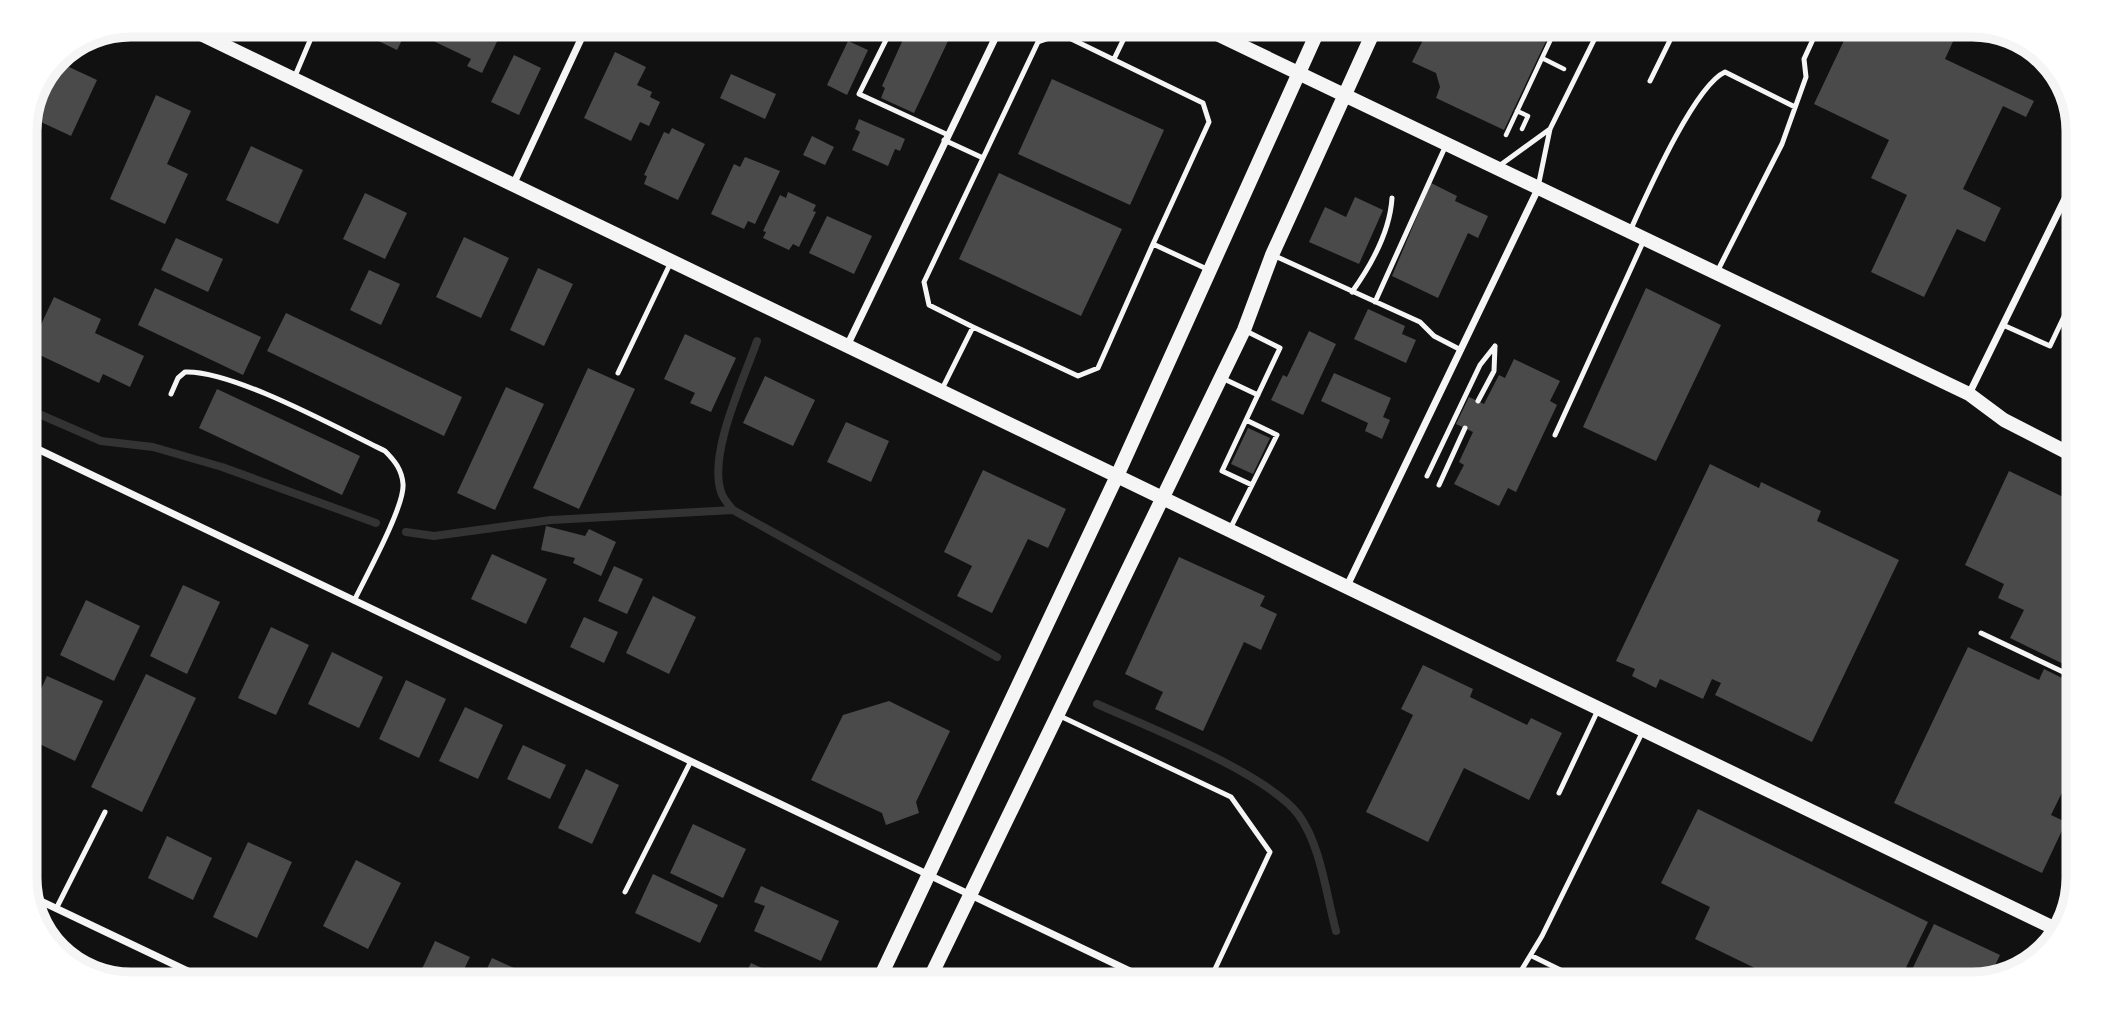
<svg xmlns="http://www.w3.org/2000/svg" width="2103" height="1009" font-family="'Source Sans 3',sans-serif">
  <rect width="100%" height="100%" fill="#111"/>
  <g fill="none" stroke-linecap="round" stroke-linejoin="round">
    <path stroke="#333" stroke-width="8" d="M757 341C744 379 708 453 721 492 723 499 729 505 733 510L997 657
      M25 408 101 441 153 447 222 467 376 523
      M406 532 434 536 551 520 733 510
      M1097 704C1148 727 1266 773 1298 814 1321 845 1326 894 1336 931"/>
  </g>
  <path fill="#4a4a4a" d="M366 24H410L397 50 362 33Z
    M434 24H494L503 29 482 73 467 66 471 59 427 38Z
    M826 24H848L844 33Z
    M910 24H956L914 113 881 98 885 88 882 86Z
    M1415 24H1536L1532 34 1546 41 1504 130 1436 98 1440 87 1436 73 1412 62 1423 40Z
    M1875 24H1961L1945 59 2034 101 2026 117 2003 106 1963 189 2001 208 1985 242 1957 229 1924 297 1871 272 1907 195 1871 178 1889 140 1814 104 1848 32 1867 40Z
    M848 41 868 50 847 95 827 85Z
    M615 52 646 67 637 85 652 92 650 97 660 102 649 126 640 122 631 141 584 118Z
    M514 55 541 68 519 115 491 102Z
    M54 60 97 80 71 136 28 116Z
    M731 74 776 94 765 119 720 98Z
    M1052 79 1164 130 1130 205 1018 154Z
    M156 95 191 111 167 164 188 174 165 224 110 199Z
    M859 119 905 139 900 151 895 149 888 166 852 150 860 132 855 129Z
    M672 128 705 144 678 200 644 184 647 176 644 175 664 132 669 134Z
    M812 136 834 147 825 165 803 155Z
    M251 146 303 170 278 224 226 200Z
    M745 157 780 171 755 224 748 221 744 229 711 214 734 164 740 167Z
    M999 173 1122 229 1081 316 959 259Z
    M1431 183 1457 196 1455 201 1488 216 1478 238 1468 233 1438 298 1392 276Z
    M788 192 816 205 813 211 816 212 799 247 793 244 789 250 763 238 766 232 763 231 780 195 786 198Z
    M365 193 407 213 385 259 343 239Z
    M1355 197 1383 210 1359 264 1309 242 1325 207 1346 217Z
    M827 216 872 236 854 274 809 253Z
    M464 237 509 258 481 318 436 297Z
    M176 238 223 259 208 292 161 270Z
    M538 268 573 284 544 346 510 330Z
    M369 270 400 284 381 325 350 310Z
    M155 288 261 337 243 375 138 325Z
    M1646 288 1721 325 1656 461 1583 427Z
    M54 297 101 319 95 333 144 356 130 387 103 374 99 383 29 350Z
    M25 302 32 305 25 320Z
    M1368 309 1405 326 1402 334 1416 340 1406 363 1354 339Z
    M286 313 462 397 444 436 267 351Z
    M1309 331 1336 344 1303 415 1271 400 1283 375 1287 377Z
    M685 334 736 358 711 412 690 403 695 393 664 379Z
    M1514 359 1560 381 1550 401 1557 405 1516 492 1508 488 1499 506 1454 484 1464 465 1459 462 1473 432 1456 424 1469 397 1484 404 1499 375 1505 378Z
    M588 368 635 389 579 509 533 488Z
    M1334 373 1391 398 1383 417 1390 420 1382 439 1365 431 1368 423 1321 401Z
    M765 376 815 400 793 446 743 423Z
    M2078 378V397L2071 394Z
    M506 387 544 404 495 510 457 493Z
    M217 389 360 456 342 495 199 428Z
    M846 422 889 441 871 482 827 462Z
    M1248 428 1270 438 1253 474 1231 464Z
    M1710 464 1759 488 1761 482 1821 511 1817 521 1899 560 1812 742 1715 695 1721 683 1712 679 1703 699 1660 679 1656 688 1632 676 1635 669 1616 661Z
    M983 470 1066 509 1048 548 1028 539 992 613 957 596 972 566 944 552Z
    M2009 471 2078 504V671L2010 638 2024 610 1998 598 2004 584 1965 565Z
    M546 526 585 536 589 529 616 542 601 576 573 563 575 558 541 550Z
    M492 554 547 579 526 624 471 599Z
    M1179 557 1265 596 1260 606 1277 614 1261 650 1244 642 1203 731 1155 709 1163 692 1125 674Z
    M614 566 643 579 627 614 598 601Z
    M183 585 220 602 187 674 150 656Z
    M653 596 696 617 669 674 626 653Z
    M86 600 140 626 114 681 60 655Z
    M584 617 618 632 604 663 570 647Z
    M271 627 309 645 276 715 238 698Z
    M1968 647 2039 680 2044 669 2078 686V760L2051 815 2066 822 2042 873 1894 803Z
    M332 652 383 677 359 728 308 704Z
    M1423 665 1473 689 1470 697 1527 725 1531 718 1562 733 1529 800 1464 768 1428 842 1366 812 1413 715 1401 709Z
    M146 674 196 698 142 812 91 787Z
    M47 676 103 701 75 761 25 737V724Z
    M406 680 446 699 419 758 379 739Z
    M889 701 950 731 916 802 919 813 886 825 882 813 811 780 843 715Z
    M465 707 503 725 478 779 439 761Z
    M523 745 566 765 550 799 507 779Z
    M586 769 619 785 592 844 558 828Z
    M1698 809 1928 922 1898 984H1788L1695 939 1710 907 1661 883Z
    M693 824 746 849 723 898 670 873Z
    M167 836 212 858 193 900 148 878Z
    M248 842 292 862 257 938 213 917Z
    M356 860 401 883 368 949 323 926Z
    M653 874 718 905 700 943 635 913Z
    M761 886 839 921 821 961 754 931 765 906 754 902Z
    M1934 924 2000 955 1988 980 1973 984H1905Z
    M435 941 470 957 457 984H415Z
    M492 958 527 974 522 984H480Z
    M751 963 796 984H741Z"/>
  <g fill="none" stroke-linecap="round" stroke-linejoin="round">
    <path stroke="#f5f5f5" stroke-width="4.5" d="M1542 58 1564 69
      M1517 111 1528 116 1522 129
      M1506 135 1558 24"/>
    <path stroke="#f5f5f5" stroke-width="5" d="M894 24 859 94 946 134
      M1114 59 1131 24
      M295 76 317 24
      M1650 81 1678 24
      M944 140 983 158 924 282 929 305 973 327
      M983 158 1038 42 1061 34 1203 103 1209 122 1153 244
      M1499 166 1550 129
      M1538 187 1550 129 1602 24
      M1630 231C1646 196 1694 86 1725 72L1795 107
      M1275 256 1420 322 1434 336 1461 350
      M1717 272 1782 144 1806 77 1804 59 1820 24
      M1352 292C1372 264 1390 231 1392 198
      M1375 302 1446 145
      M2003 325 2050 346 2078 287
      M1244 330 1280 348 1246 420
      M618 373 670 264
      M1222 378 1258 395
      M941 391 973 327 1078 376 1098 368 1153 244 1209 270
      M171 394 178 378 185 372C233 370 339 429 385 451 395 461 402 470 403 484 405 506 365 578 354 601
      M1478 401 1494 371 1495 346
      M1555 435 1644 240
      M1427 476 1480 365 1495 346
      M1439 485 1465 428
      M1230 529 1277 435 1246 420 1222 471 1252 485
      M1981 633 2078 679
      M1060 716 1231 797 1270 852 1208 984
      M1559 793 1598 710
      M25 796 38 768
      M625 892 690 763
      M56 909 105 812
      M1532 956 1589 984
      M170 984 178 967
      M1513 984 1542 936 1642 733
      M1555 984 1561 971"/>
    <path stroke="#f5f5f5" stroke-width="7" d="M513 185 588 24
      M847 346 1002 24
      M1969 394 2078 172
      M25 443 1157 984
      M1347 586 1538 189
      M28 895 215 984
      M2055 940 2074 900"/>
    <path stroke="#f5f5f5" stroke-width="14" d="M180 24 2062 932
      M1196 24 1969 394 2004 420 2078 458
      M877 984 1117 476 1321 24
      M927 984 1244 330 1272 255 1377 24"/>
  </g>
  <path d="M0 0H2103V1009H0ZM131 37H1972A94 94 0 0 1 2066 131V878A94 94 0 0 1 1972 972H131A94 94 0 0 1 37 878V131A94 94 0 0 1 131 37Z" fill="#fff" fill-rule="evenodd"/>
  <path fill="none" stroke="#f5f5f5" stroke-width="9" d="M131 37H1972A94 94 0 0 1 2066 131V878A94 94 0 0 1 1972 972H131A94 94 0 0 1 37 878V131A94 94 0 0 1 131 37Z"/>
</svg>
